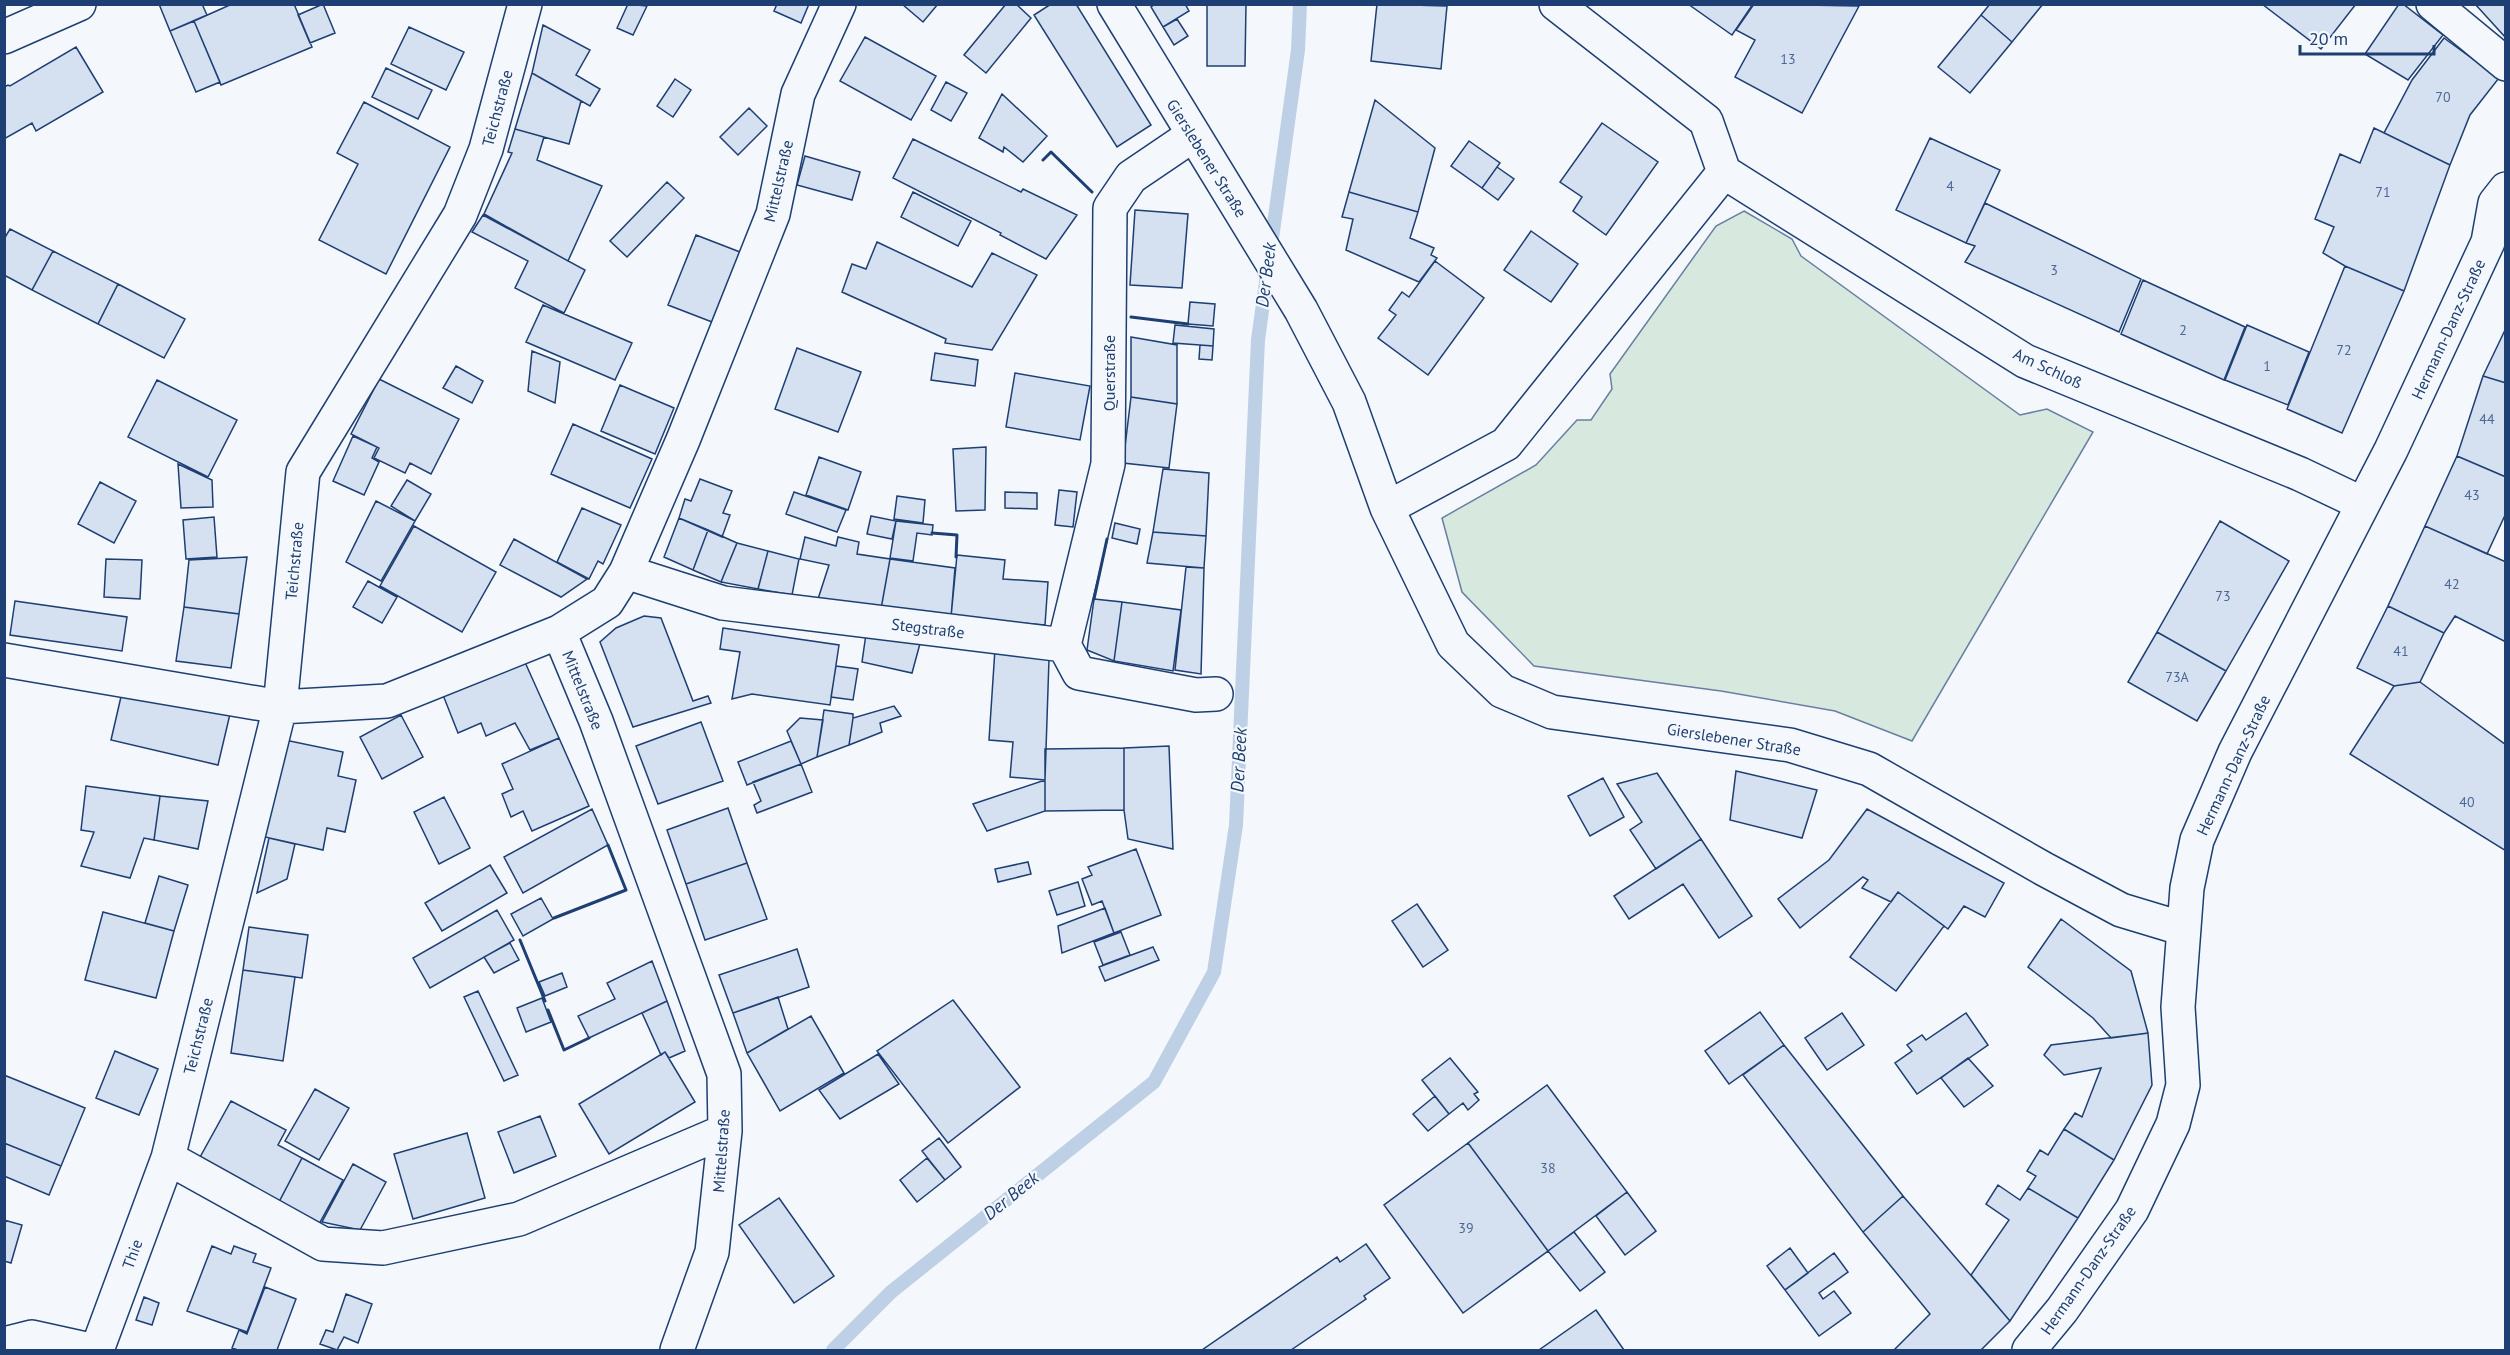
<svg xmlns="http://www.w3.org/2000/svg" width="2510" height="1355" font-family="'PT Sans',sans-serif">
  <rect width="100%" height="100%" fill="#f4f7fb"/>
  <path fill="#d7e8df" stroke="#687fa3" stroke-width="1.5" d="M1744 211 1792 239 1801 256 2020 415 2047 409 2093 432 1912 741 1835 711 1721 691 1534 666 1462 592 1442 518 1536 465 1577 420H1591L1612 389 1610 374 1716 226Z"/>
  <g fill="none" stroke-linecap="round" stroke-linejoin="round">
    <path stroke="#bed0e5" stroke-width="14" d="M833 1350 891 1292 1154 1082 1214 972 1236 825 1258 340 1298 50 1300 4"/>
  </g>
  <path fill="#d5e0f0" stroke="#1d3f73" stroke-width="1.5" d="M159 4H202L207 15 170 31Z
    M232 4H294L312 47 221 85 194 21Z
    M323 4 335 33 310 43 298 15Z
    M628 4 647 6 633 35 617 28Z
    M777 4H809L801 23 774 11Z
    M902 4H938L923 22Z
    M1006 4H1016L1031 18 986 73 964 55Z
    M1051 4H1076L1151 125 1117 147 1034 15Z
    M1155 4H1185L1189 11 1163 27 1151 7Z
    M1207 4H1246L1245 66H1207Z
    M1377 4 1447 6 1441 69 1371 61Z
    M1688 4H1753L1732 35Z
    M1754 4 1859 6 1802 113 1735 77 1755 40 1736 30Z
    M1990 4H2043L2012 42 1981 15Z
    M2262 4H2356L2321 49Z
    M2399 4H2403L2443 35 2408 80 2365 54Z
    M2475 4H2506V38Z
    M1981 15 2012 42 1970 93 1938 67Z
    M1177 19 1188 36 1174 45 1163 27Z
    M194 21 220 82 196 92 170 31Z
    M543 25 590 50 576 75 600 89 590 106 532 73Z
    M409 27 464 52 446 90 391 64Z
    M865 37 936 76 911 120 840 81Z
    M2444 38 2499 78 2470 115 2450 165 2384 133 2412 80Z
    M76 47 103 92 36 131 32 123 4 139V87L8 85 10 86Z
    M386 68 432 90 418 119 372 97Z
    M532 73 581 101 569 144 515 129Z
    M675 79 691 90 673 117 657 106Z
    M946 82 967 93 951 121 931 110Z
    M1002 94 1047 136 1023 162 1004 147 1003 152 979 138Z
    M1375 100 1435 148 1418 212 1349 192Z
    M364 102 450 147 386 274 319 240 358 164 337 153Z
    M749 108 767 126 738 155 720 137Z
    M1602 123 1658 162 1606 235 1573 211 1582 197 1560 182Z
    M2374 128 2450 165 2404 291 2345 266 2323 253 2334 227 2315 219 2340 154 2360 163Z
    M515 129 544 137 537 160 602 186 568 261 484 214 512 153 508 152Z
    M1930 138 2000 170 1966 243 1896 210Z
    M913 139 1021 192 1023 189 1077 215 1046 259 1000 235 1001 233 893 178Z
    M1469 141 1500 163 1482 188 1451 166Z
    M805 156 860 172 852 200 797 185Z
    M1497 167 1514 179 1498 200 1482 188Z
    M667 182 684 198 627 257 610 241Z
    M913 192 971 221 958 246 901 217Z
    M1349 192 1418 212 1410 238 1434 248 1431 255 1437 258 1419 282 1346 250 1353 219 1342 217Z
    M1985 203 2141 279 2119 332 1965 262 1975 246 1966 243Z
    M1135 210 1188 214 1182 288 1130 285Z
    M483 215 585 270 564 313 515 288 528 261 472 232Z
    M10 229 53 251 32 290 4 275V239Z
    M1531 231 1578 264 1551 302 1504 270Z
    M696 235 740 252 712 322 668 305Z
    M877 242 972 287 992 253 1037 275 992 350 945 343 946 339 842 292 852 264 866 269Z
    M53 251 118 284 98 324 32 290Z
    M1435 261 1484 298 1428 375 1378 338 1396 315 1389 310 1402 292 1409 297Z
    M2345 266 2404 291 2342 433 2287 409Z
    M2143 280 2245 327 2224 380 2121 334Z
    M118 284 185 319 164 358 98 324Z
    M1190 302 1215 304 1213 326 1188 324Z
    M543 305 632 343 615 380 526 342Z
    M1175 325 1214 329 1213 346 1173 343Z
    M2247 325 2309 352 2288 405 2225 380Z
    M2506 328V383L2483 376Z
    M1131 337 1177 345V404L1131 397Z
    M1200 345 1213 346 1212 360 1199 359Z
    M797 348 861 372 838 432 775 409Z
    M532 351 560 362 555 403 528 391Z
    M935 353 978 360 975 386 931 380Z
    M456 366 483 381 472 403 443 388Z
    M1015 373 1090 386 1080 440 1006 427Z
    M2483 376 2506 383V477L2457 456Z
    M379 379 459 419 431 474 410 463 405 473 374 458 379 448 351 434Z
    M157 380 237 420 208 477 128 437Z
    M620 385 674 408 655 454 601 431Z
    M1131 397 1177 404 1169 468 1123 463Z
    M573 424 652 459 630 508 551 474Z
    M353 436 377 447 372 458 379 462 364 495 333 481Z
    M986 447 985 510 956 511 953 449Z
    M2457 456 2506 477V513L2487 554 2425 526Z
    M819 457 861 472 848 510 806 495Z
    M178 464 212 480 213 507 181 508Z
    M1163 469 1209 473 1206 536 1153 532Z
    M700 479 732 491 723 513 730 515 722 537 679 518 685 499 691 501Z
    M407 480 431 494 415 521 391 506Z
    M100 482 136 501 114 543 78 524Z
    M1059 490 1077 492 1073 527 1055 525Z
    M794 492 846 510 837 532 786 514Z
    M1005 492 1037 493V509L1005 508Z
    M897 496 925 500 923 523 894 519Z
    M376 501 415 521 381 581 346 562Z
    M582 508 621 525 603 564 598 561 589 579 557 562Z
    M871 516 896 521 892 539 867 534Z
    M214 517 217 557 186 559 183 520Z
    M679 518 708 530 693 570 664 557Z
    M896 521 933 525 932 535 917 533 913 561 890 558Z
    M2220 521 2289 561 2226 671 2157 632Z
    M1115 523 1140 529 1137 544 1112 538Z
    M414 526 496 572 462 632 380 586Z
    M2425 526 2506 562V642L2455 616 2444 633 2388 606Z
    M708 530 737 543 721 582 693 570Z
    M1153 532 1206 536 1204 568 1147 563Z
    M805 537 836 546 838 537 859 542 857 554 890 559 881 609 818 599 829 565 800 559Z
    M514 539 587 579 561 597 500 565Z
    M737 543 768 551 758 589 721 582Z
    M768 551 799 559 792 595 758 589Z
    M957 555 1005 560 1003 579 1048 582 1045 625 951 617Z
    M247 557 239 614 184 607 189 560Z
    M106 559 142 560 140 599 104 597Z
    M890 559 955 568 951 617 881 609Z
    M1186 567 1204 568 1201 674 1175 670Z
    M368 581 397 597 382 623 353 607Z
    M1094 599 1122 602 1114 661 1087 650Z
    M15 601 127 617 122 651 10 635Z
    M1122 602 1181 610 1173 671 1114 661Z
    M2388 606 2444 633 2420 682 2394 686 2357 668Z
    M184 607 239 614 231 668 176 661Z
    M644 616 661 618 693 701 708 696 711 703 633 727 600 642 616 628Z
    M723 628 839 645 830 705 752 694 732 699 740 652 720 649Z
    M2157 632 2226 671 2197 721 2128 682Z
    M866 634 921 640 912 673 862 662Z
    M995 649 1049 659 1045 780 1010 777 1013 742 989 740Z
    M524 660 559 738 530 750 515 723 486 736 481 723 458 733 443 695Z
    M836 666 858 669 853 700 831 697Z
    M2420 682 2506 745V851L2350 754 2394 686Z
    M123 688 230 714 218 765 111 740Z
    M894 706 901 716 880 723 882 732 849 745 853 718Z
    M824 710 853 714V718L849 745 817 757Z
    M401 715 423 757 382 779 360 737Z
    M800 718 823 720 817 757 801 764 787 731Z
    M701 722 723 781 658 804 636 746Z
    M559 738 589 806 532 831 523 811 511 817 502 794 513 789 502 764Z
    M285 740 343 752 338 776 356 780 345 832 327 828 323 850 265 837Z
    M791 741 801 764 747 785 738 762Z
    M1169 746 1173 849 1128 839 1124 810V748Z
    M1124 748V810L1045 811V749Z
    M801 764 812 792 757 813 754 805 761 801 753 782Z
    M1736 771 1817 790 1802 838 1730 820Z
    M1657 773 1701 839 1656 869 1630 830 1642 822 1617 784Z
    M1603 778 1624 817 1590 836 1568 796Z
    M1045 780V811L987 831 973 804Z
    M86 786 160 796 154 840 144 838 130 878 81 866 94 832 81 830Z
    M160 796 208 801 198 849 154 840Z
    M444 797 470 848 439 864 414 812Z
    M728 808 747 863 686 884 667 830Z
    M592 809 608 845 523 893 504 857Z
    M1867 809 2004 883 1985 917 1964 906 1948 929 1898 892 1891 902 1862 888 1868 880 1863 877 1800 928 1778 899 1829 860Z
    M269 838 295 844 287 879 257 893Z
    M1701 839 1752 916 1719 938 1683 884 1629 919 1614 896Z
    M1136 849 1161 915 1114 933 1102 901 1092 905 1082 879 1092 875 1088 867Z
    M1028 862 1031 874 998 882 995 869Z
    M747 863 767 919 705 940 686 884Z
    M490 865 507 893 442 931 425 903Z
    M159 876 188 885 174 931 145 923Z
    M1078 882 1085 906 1057 915 1049 891Z
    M1898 892 1944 926 1896 991 1850 957Z
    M541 898 553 919 523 936 511 914Z
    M1417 904 1448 950 1423 967 1392 921Z
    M1105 908 1114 933 1062 953 1058 926Z
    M497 910 514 940 430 988 413 958Z
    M103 912 174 931 156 998 85 980Z
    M2061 919 2131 971 2148 1033 2111 1038 2093 1018 2028 967Z
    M249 927 308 935 302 978 243 970Z
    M1121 932 1130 955 1103 965 1094 942Z
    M510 943 519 960 494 973 484 957Z
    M1153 947 1159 960 1105 981 1099 967Z
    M797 949 809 987 733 1013 719 975Z
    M652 961 667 1001 589 1038 578 1016 615 999 607 983Z
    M243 970 295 977 283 1061 231 1053Z
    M562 973 567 987 545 996 539 982Z
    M478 991 518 1075 504 1081 464 997Z
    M778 997 788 1029 747 1053 733 1013Z
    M542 998 551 1022 526 1032 517 1008Z
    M953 1000 1020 1087 948 1143 877 1051Z
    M667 1001 685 1051 669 1058 665 1052 661 1055 642 1013Z
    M1760 1012 1784 1045 1729 1084 1705 1051Z
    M1842 1013 1864 1045 1827 1070 1805 1038Z
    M1966 1013 1988 1045 1917 1094 1895 1063 1912 1051 1907 1045 1922 1035 1926 1040Z
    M811 1016 844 1073 780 1111 747 1053Z
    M2148 1033 2152 1085 2114 1160 2064 1129 2075 1113 2082 1117 2101 1068 2064 1075 2044 1055 2051 1045Z
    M1784 1045 1903 1196 1863 1232 1743 1075Z
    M115 1051 158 1069 139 1115 96 1098Z
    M665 1052 695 1102 609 1154 579 1104Z
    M878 1054 899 1084 840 1119 819 1090Z
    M1450 1058 1478 1092 1474 1094 1479 1100 1468 1110 1463 1103 1449 1114 1422 1080Z
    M1968 1058 1993 1086 1964 1107 1941 1078Z
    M4 1075 85 1108 61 1166 4 1143Z
    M1547 1085 1627 1192 1548 1251 1468 1143Z
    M315 1089 349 1108 319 1160 285 1141Z
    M1435 1096 1449 1114 1428 1131 1413 1114Z
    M231 1101 286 1130 278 1145 302 1158 279 1202 199 1159Z
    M540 1116 556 1156 514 1173 498 1132Z
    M2064 1129 2114 1160 2078 1218 2028 1188 2036 1176 2027 1171 2040 1150 2048 1155Z
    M467 1133 485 1198 413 1219 394 1154Z
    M939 1138 961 1167 945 1180 922 1151Z
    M4 1143 61 1166 49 1195 4 1176Z
    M1468 1143 1548 1251 1463 1313 1384 1205Z
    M302 1158 343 1180 319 1224 279 1202Z
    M927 1158 945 1180 917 1202 900 1180Z
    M353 1164 386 1182 360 1230 322 1222Z
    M1998 1185 2020 1200 2028 1188 2078 1218 2010 1321 1971 1275 2009 1220 1986 1204Z
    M1627 1192 1656 1231 1625 1255 1596 1216Z
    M1903 1196 2010 1321 1981 1350H1894L1930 1314 1863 1232Z
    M779 1198 834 1276 794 1303 739 1225Z
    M4 1220 22 1225 11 1263 4 1261Z
    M1574 1232 1605 1272 1580 1291 1548 1251Z
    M1366 1244 1390 1278 1364 1296 1366 1299 1291 1350H1202L1337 1257 1340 1262Z
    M212 1246 231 1254 234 1246 256 1254 253 1262 271 1268 247 1332 187 1311Z
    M1790 1248 1808 1273 1785 1290 1767 1266Z
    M1834 1253 1848 1272 1819 1293 1823 1299 1834 1291 1851 1313 1819 1336 1785 1290Z
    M265 1287 296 1299 277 1350H238L232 1348 239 1330 247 1334Z
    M346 1294 372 1304 358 1343 344 1337 337 1350 320 1344 326 1330 333 1332Z
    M144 1297 159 1303 152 1325 136 1320Z
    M1596 1310 1624 1350H1539Z"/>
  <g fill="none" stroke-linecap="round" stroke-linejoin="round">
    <g stroke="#1d3f73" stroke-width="36">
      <path id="street" d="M1114 4 1301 310 1349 402 1387 508 1453 644 1502 691 1552 712 1790 745 1869 769 2044 869 2121 910 2184 929
        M1556 4 1706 121 1724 172
        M2433 4 2506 64
        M4 37 79 4
        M1724 172 2025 361 2300 474 2363 504
        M1387 508 1506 444 1724 172
        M626 572 723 603 1064 645 1079 673 1196 695 1216 694
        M559 632 596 721 724 1074 725 1131 712 1252 677 1350
        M1064 645 1108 464 1110 208 1131 177 1193 135
        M4 660 280 707 387 701 559 632 607 602 626 572 683 440 773 214 798 94 839 4
        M168 1158 323 1244 383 1248 519 1219 725 1131
        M4 1344 32 1337 91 1350
        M97 1350 168 1158 280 707 303 472 460 215 486 149 525 4
        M2029 1350 2062 1310 2132 1210 2173 1124 2183 1085 2178 1007 2187 888 2197 840 2235 752 2391 450 2488 242 2495 203 2506 189"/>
    </g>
    <use href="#street" stroke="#f4f7fb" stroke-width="33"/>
    <path stroke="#1d3f73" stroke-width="3" d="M1043 160 1051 152 1092 192
      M1131 317 1188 324
      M932 533 957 535 956 557
      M1094 599 1107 539
      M554 918 626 890 608 845
      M520 940 545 1001
      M548 1010 564 1050 589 1038"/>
  </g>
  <g text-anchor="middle" stroke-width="4.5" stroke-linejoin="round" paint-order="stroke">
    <g font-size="14" fill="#4b6792">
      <text x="1788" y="64">13</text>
      <text x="2443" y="102">70</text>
      <text x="1950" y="191">4</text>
      <text x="2383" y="197">71</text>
      <text x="2054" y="275">3</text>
      <text x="2183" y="335">2</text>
      <text x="2344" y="355">72</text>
      <text x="2267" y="371">1</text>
      <text x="2487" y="424">44</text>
      <text x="2472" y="500">43</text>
      <text x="2452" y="589">42</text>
      <text x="2223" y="601">73</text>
      <text x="2401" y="656">41</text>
      <text x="2177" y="682">73A</text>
      <text x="2467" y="807">40</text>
      <text x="1548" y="1173">38</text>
      <text x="1466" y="1233">39</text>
    </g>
    <g font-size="16" fill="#1d3f73" stroke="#f4f7fb">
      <text transform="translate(497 108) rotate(-75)" y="6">Teichstraße</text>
      <text transform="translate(1207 158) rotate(58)" y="6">Gierslebener Straße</text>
      <text transform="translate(778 181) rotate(-77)" y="6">Mittelstraße</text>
      <text transform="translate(2448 329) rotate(-65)" y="6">Hermann-Danz-Straße</text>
      <text transform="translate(2048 368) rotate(25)" y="6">Am Schloß</text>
      <text transform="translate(1109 373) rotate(-90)" y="6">Querstraße</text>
      <text transform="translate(294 561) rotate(-85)" y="6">Teichstraße</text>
      <text transform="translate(928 628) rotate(7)" y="6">Stegstraße</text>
      <text transform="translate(583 690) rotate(68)" y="6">Mittelstraße</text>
      <text transform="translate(1734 739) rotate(9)" y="6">Gierslebener Straße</text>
      <text transform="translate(2233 765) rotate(-65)" y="6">Hermann-Danz-Straße</text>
      <text transform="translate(198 1036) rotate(-76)" y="6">Teichstraße</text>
      <text transform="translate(721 1151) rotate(-86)" y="6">Mittelstraße</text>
      <text transform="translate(132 1254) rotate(-70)" y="6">Thie</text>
      <text transform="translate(2088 1270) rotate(-55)" y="6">Hermann-Danz-Straße</text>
    </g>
    <g font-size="18" font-style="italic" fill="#1d3f73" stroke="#f4f7fb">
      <text transform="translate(1266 275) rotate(-83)" y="6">Der Beek</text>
      <text transform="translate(1239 760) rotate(-87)" y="6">Der Beek</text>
      <text transform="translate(1011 1196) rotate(-39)" y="6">Der Beek</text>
    </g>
  </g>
  <rect width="2510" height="1355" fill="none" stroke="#1d3f73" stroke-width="12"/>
  <path d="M2300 45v9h134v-9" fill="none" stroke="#1d3f73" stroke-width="3"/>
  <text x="2309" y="45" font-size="18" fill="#1d3f73" stroke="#f4f7fb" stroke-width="4.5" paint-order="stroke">20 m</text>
</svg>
